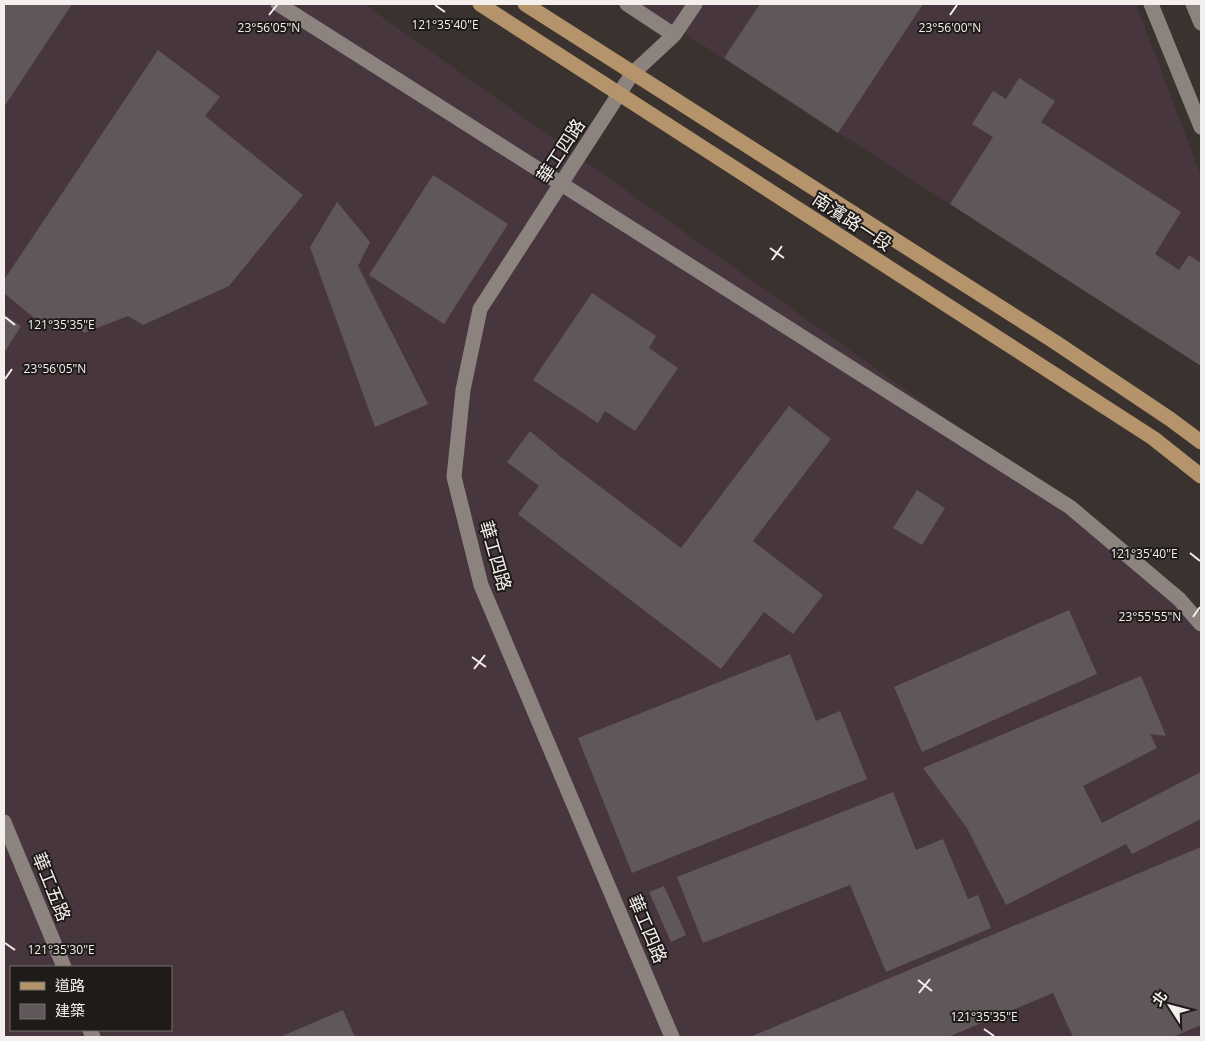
<svg xmlns="http://www.w3.org/2000/svg" width="1205" height="1041" font-family="'Open Sans','Noto Sans TC',sans-serif">
  <rect width="100%" height="100%" fill="#3a322f"/>
  <path fill="#48363f" fill-rule="evenodd" d="M4 4H364L1070 507 1201 624V1037H4ZM11 967H171V1030H11Z
    M639 4H1136L1201 176V366Z"/>
  <path fill="#60575b" d="M4 4H72L4 107Z
    M760 4H923L838 133 724 58Z
    M158 50 220 97 205 116 303 195 229 286 143 325 128 316 84 333 73 322 63 332 33 317 4 293V280Z
    M1019 78 1055 101 1041 122 1181 212 1155 254 1179 270 1189 255 1201 263V366L950 204 993 137 972 124 993 91 1006 99Z
    M433 175 508 224 444 324 369 275Z
    M337 202 370 242 358 266 428 404 375 427 310 247Z
    M592 293 656 336 649 348 678 368 635 431 605 411 598 423 533 380Z
    M4 315 21 326 4 353Z
    M789 406 831 439 753 541 823 595 793 634 764 612 721 669 518 514 539 486 507 462 530 431 561 457 681 548Z
    M917 490 945 508 922 545 893 528Z
    M1069 610 1097 674 922 752 894 687Z
    M790 654 816 721 840 711 867 779 632 873 578 738Z
    M1141 676 1166 736 1150 734 1157 748 1083 786 1102 823 1201 772V819L1132 854 1126 844 1006 905 967 828 923 768Z
    M893 792 916 850 943 839 968 899 978 895 991 928 886 972 850 885 703 943 677 877Z
    M1201 847V1025L1173 1037H1073L1053 993 948 1037H750Z
    M664 886 686 935 671 942 649 892Z
    M343 1010 355 1037H280Z"/>
  <g fill="none" stroke-linecap="round" stroke-linejoin="round">
    <path stroke="#8c837f" stroke-width="15" d="M278 4 1070 507 1179 599 1201 624
      M627 4 674 35
      M1151 4 1201 127
      M1193 4 1201 23
      M4 822 64 967
      M90 1030 93 1037
      M672 1037 481 585 454 477 463 390 480 309 632 74 674 35 695 4"/>
    <path stroke="#b5936b" stroke-width="15" d="M480 4 1153 438 1201 476
      M525 4 1055 342 1170 419 1201 442"/>
  </g>
  <path fill="none" stroke="#f4efed" stroke-width="2" d="M435 5 445 12M269 15 277 5M950 15 957 5M770 248 784 258M772 260 782 246M5 317 15 325M5 379 12 369M1190 553 1200 561M1193 617 1200 607M472 657 486 667M474 669 485 655M5 943 15 950M918 980 932 991M919 993 930 979M984 1029 994 1036"/>
  <g text-anchor="middle" stroke-width="4" stroke-linejoin="round" paint-order="stroke">
    <g font-size="18" fill="#f4efed" stroke="#1e1b19">
      <text transform="translate(561 151) rotate(-57)" y="6">華工四路</text>
      <text transform="translate(852 222) rotate(33)" y="6">南濱路一段</text>
      <text transform="translate(495 556) rotate(74)" y="6">華工四路</text>
      <text transform="translate(51 887) rotate(68)" y="6">華工五路</text>
      <text transform="translate(647 929) rotate(67)" y="6">華工四路</text>
    </g>
  </g>
  <g font-size="12" text-anchor="middle" fill="#f4efed" stroke="#1e1b19" stroke-width="4" stroke-linejoin="round" paint-order="stroke">
    <text x="445" y="29">121°35'40"E</text>
    <text x="269" y="32">23°56'05"N</text>
    <text x="950" y="32">23°56'00"N</text>
    <text x="61" y="329">121°35'35"E</text>
    <text x="55" y="373">23°56'05"N</text>
    <text x="1144" y="558">121°35'40"E</text>
    <text x="1150" y="621">23°55'55"N</text>
    <text x="61" y="954">121°35'30"E</text>
    <text x="984" y="1021">121°35'35"E</text>
  </g>
  <rect width="1205" height="1041" fill="none" stroke="#f4efed" stroke-width="10"/>
  <rect x="10" y="966" width="162" height="65" fill="#1e1b19" stroke="#74706e"/>
  <rect x="20" y="982" width="25" height="8" fill="#b5936b" stroke="#74706e"/>
  <text x="55" y="991" font-size="15" fill="#f4efed">道路</text>
  <rect x="20" y="1004" width="25" height="15" fill="#60575b" stroke="#74706e"/>
  <text x="55" y="1016" font-size="15" fill="#f4efed">建築</text>
  <g transform="translate(1170 1006) rotate(306)" stroke="#1e1b19" stroke-width="4" paint-order="stroke">
  <path d="M0-4L9 19L0 12L-9 19Z" fill="#f4efed"/>
  <text y="-8" font-size="14" font-weight="bold" text-anchor="middle" fill="#f4efed">北</text>
  </g>
</svg>
